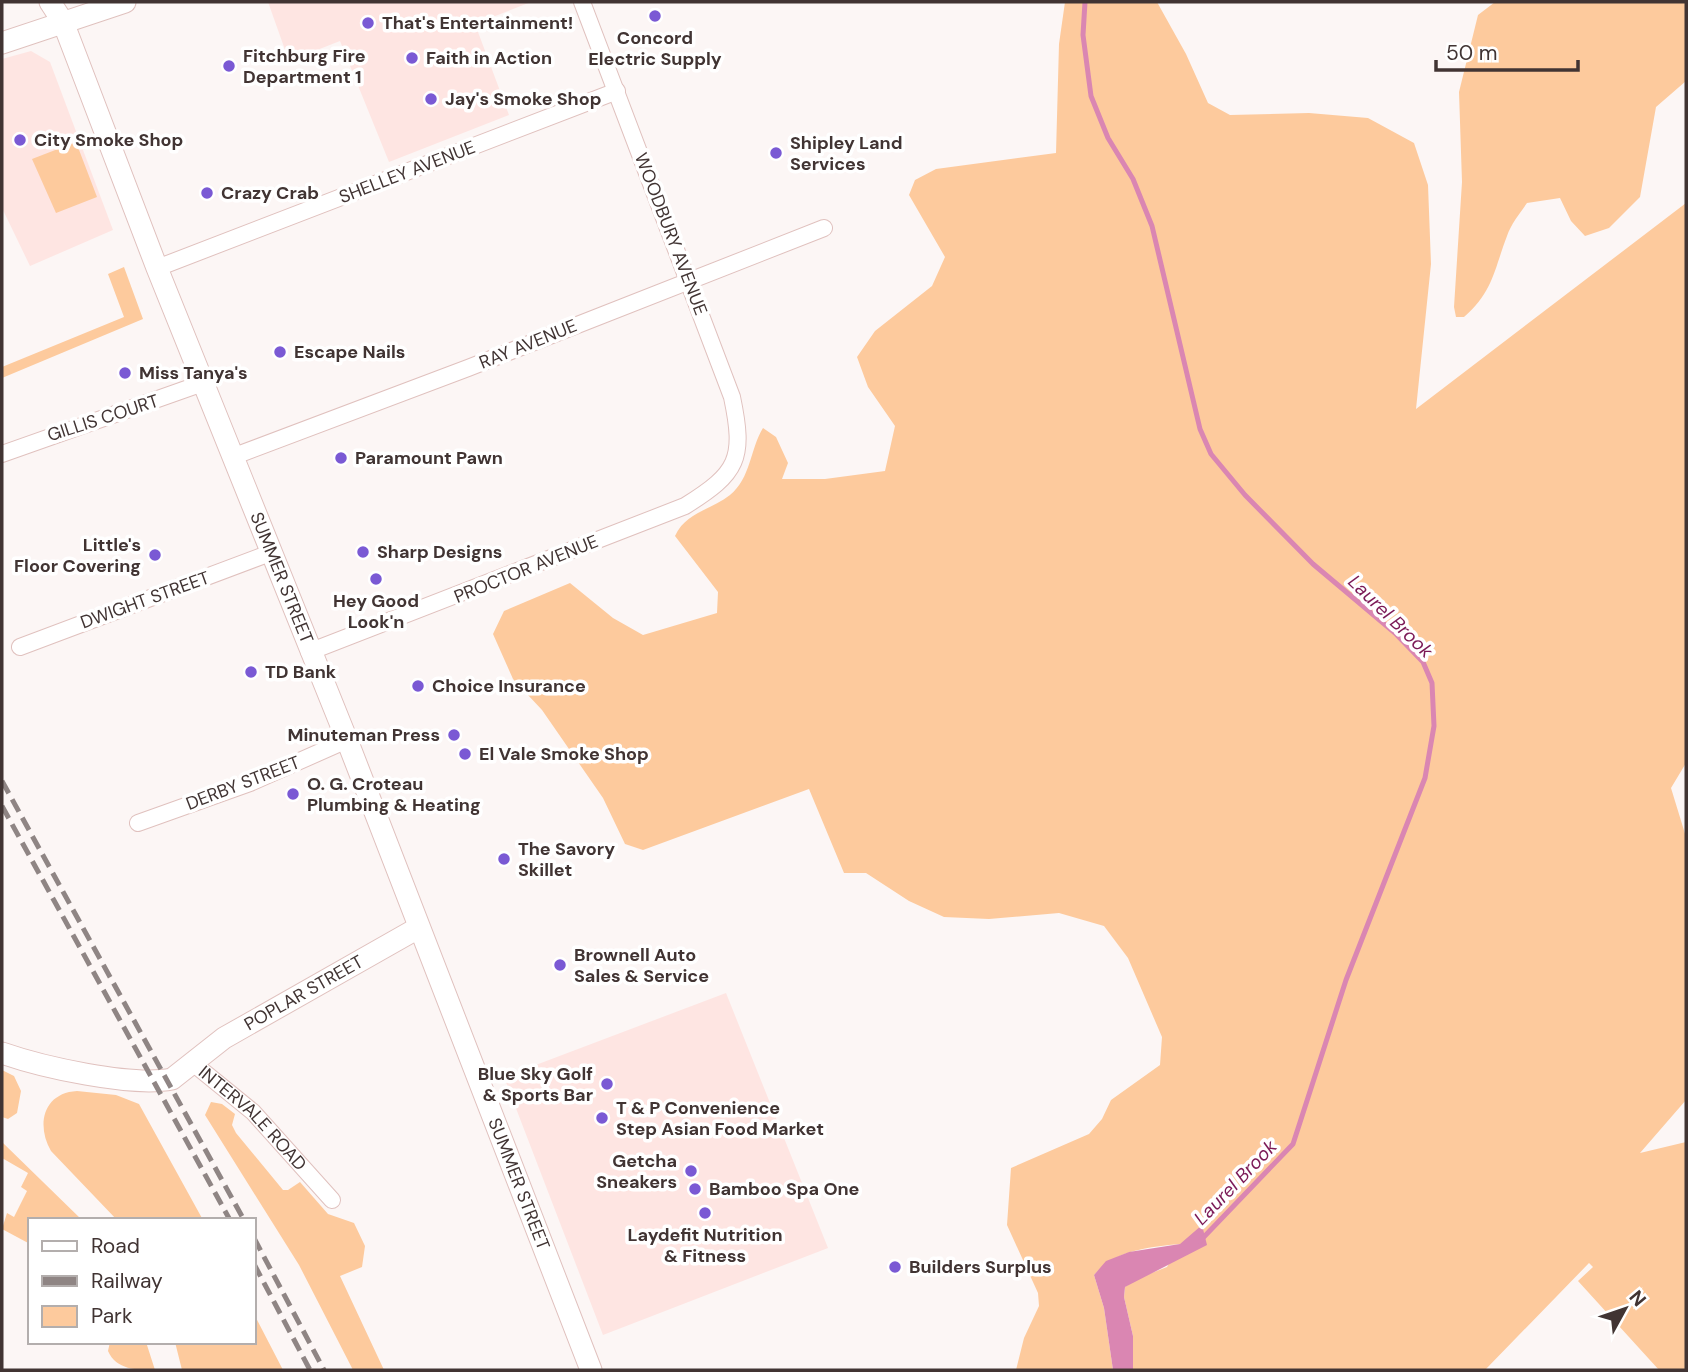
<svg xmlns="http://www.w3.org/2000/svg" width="1688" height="1372" font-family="'DM Sans',sans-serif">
  <rect width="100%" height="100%" fill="#fcf6f5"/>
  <path fill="#fee5e2" d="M268 2H531L475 24 509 115 389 162 340 41 289 61Z
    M31 51 50 62 113 230 30 266 2 208V59Z
    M726 993 828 1248 603 1335 504 1077Z"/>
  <path fill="#fdca9d" d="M1065 2H1157L1186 54 1208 103 1230 115 1309 113 1368 118 1414 143 1428 185 1431 264 1416 409 1686 203V763L1671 788 1686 837V1100L1640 1153 1686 1142V1370H1659L1578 1281 1593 1267 1589 1263 1485 1370H1133V1336L1124 1297 1125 1287 1136 1279 1167 1267 1180 1244C1149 1247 1115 1250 1094 1275L1104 1308 1113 1370H1016L1024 1338 1039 1306 1038 1293 1007 1225 1011 1168 1089 1134 1102 1119 1111 1100 1160 1065 1162 1037 1128 958 1104 926 1059 913 989 919 944 917 909 901 866 873H844L809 789 643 850 625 844 603 798 542 710 513 679 493 634 504 611 570 583 613 618 643 635 717 613 718 592 675 536C686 512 711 510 730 495 751 478 750 449 763 428L776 437 788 463 782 479H825L885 471 895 426 868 387 857 357 875 331 932 286 945 257 909 195 915 180 936 169 1056 153 1059 44Z
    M1495 2H1686V81L1656 107 1640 197 1609 228 1585 236 1571 221 1560 198 1527 203C1520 213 1511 224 1507 236 1494 270 1493 292 1464 317H1456L1454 307 1462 182 1459 92 1478 15Z
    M76 142 97 197 56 213 32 159Z
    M124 267 143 319 2 378V367L124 317 108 274Z
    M2 1070 14 1076 21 1091 17 1113 8 1119 2 1117Z
    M77 1091 116 1095 139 1104 203 1220H117L51 1151C36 1125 43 1093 77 1091Z
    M211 1102 222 1104 235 1114 232 1125 236 1133 283 1190H288L300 1182 328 1214 354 1223 365 1246 362 1267 340 1276 384 1370H353L299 1265 205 1115Z
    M2 1142 82 1220H30V1244L2 1229 7 1213 14 1217 27 1191 21 1187 28 1173 2 1158Z
    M254 1314 283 1370H182L175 1342H254Z
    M110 1342H146L155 1370C137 1370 116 1370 108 1351Z"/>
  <path fill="#da86b2" d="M1202 1225 1207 1245 1125 1287 1124 1297 1133 1336V1370H1113L1104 1308 1094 1275 1106 1261 1129 1252 1180 1244Z"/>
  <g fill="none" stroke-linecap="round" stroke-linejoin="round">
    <path stroke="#da86b2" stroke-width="5" d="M1085 2 1083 35 1091 96 1108 138 1133 179 1152 226 1200 429 1211 454 1245 495 1313 564 1395 633 1423 662 1432 683 1434 726 1425 778 1346 980 1293 1144 1200 1241"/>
    <g stroke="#e0c1be" stroke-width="18">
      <g id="minor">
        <path d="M157 268 617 91"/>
        <path d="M2 454 203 383"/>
        <path d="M232 457 468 368 824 228"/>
        <path d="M20 647 270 553"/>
        <path d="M309 652 685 506C738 473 745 459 732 397L582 2"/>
        <path d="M138 823 250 783 347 740"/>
        <path id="s1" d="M194 1064 253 1112 332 1200"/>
      </g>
    </g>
    <g stroke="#e0c1be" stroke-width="23">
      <g id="secondary">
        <path id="s2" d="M50 2 63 22 157 268 347 740 591 1370"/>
        <path d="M2 43 125 2"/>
        <path id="s3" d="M2 1053C42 1067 131 1087 172 1079L224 1038 418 928"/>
      </g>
    </g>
    <use href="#minor" stroke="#fff" stroke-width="16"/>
    <use href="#secondary" stroke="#fff" stroke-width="21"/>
    <path stroke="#8f8584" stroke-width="5" stroke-dasharray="14 7" stroke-linecap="butt" d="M2 781 244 1220
      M2 806 230 1220
      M254 1238 324 1370
      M254 1264 310 1370"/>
  </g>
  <g fill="#7a59d4" stroke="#fff" stroke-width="2.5">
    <circle cx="655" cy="16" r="7"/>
    <circle cx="368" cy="23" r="7"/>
    <circle cx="412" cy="58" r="7"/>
    <circle cx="229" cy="66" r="7"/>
    <circle cx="431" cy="99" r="7"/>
    <circle cx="20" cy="140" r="7"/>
    <circle cx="776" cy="153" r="7"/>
    <circle cx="207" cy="193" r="7"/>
    <circle cx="280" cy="352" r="7"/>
    <circle cx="125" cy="373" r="7"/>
    <circle cx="341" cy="458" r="7"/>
    <circle cx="363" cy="552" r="7"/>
    <circle cx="155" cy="555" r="7"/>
    <circle cx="376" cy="579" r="7"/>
    <circle cx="251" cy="672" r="7"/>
    <circle cx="418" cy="686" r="7"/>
    <circle cx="454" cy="735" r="7"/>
    <circle cx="465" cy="754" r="7"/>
    <circle cx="293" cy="794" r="7"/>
    <circle cx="504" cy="859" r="7"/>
    <circle cx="560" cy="965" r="7"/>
    <circle cx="607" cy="1084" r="7"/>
    <circle cx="602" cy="1118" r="7"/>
    <circle cx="691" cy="1171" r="7"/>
    <circle cx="695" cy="1189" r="7"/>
    <circle cx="705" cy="1213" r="7"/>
    <circle cx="895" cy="1267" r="7"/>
  </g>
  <g text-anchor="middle" stroke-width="7" stroke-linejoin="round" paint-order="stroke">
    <g font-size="18" font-weight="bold" fill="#413433" stroke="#fff" text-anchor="start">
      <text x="382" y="29">That's Entertainment!</text>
      <text x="655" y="44" text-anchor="middle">Concord<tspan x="655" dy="21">Electric Supply</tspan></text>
      <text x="243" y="62">Fitchburg Fire<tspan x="243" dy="21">Department 1</tspan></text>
      <text x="426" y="64">Faith in Action</text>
      <text x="445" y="105">Jay's Smoke Shop</text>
      <text x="34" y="146">City Smoke Shop</text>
      <text x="790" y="149">Shipley Land<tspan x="790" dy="21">Services</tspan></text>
      <text x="221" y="199">Crazy Crab</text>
      <text x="294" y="358">Escape Nails</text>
      <text x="139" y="379">Miss Tanya's</text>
      <text x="355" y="464">Paramount Pawn</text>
      <text x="141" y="551" text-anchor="end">Little's<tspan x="141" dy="21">Floor Covering</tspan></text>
      <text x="377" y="558">Sharp Designs</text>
      <text x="376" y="607" text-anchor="middle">Hey Good<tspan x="376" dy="21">Look'n</tspan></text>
      <text x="265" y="678">TD Bank</text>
      <text x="432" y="692">Choice Insurance</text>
      <text x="440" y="741" text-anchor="end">Minuteman Press</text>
      <text x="479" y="760">El Vale Smoke Shop</text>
      <text x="307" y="790">O. G. Croteau<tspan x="307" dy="21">Plumbing &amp; Heating</tspan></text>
      <text x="518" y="855">The Savory<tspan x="518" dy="21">Skillet</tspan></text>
      <text x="574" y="961">Brownell Auto<tspan x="574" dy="21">Sales &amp; Service</tspan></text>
      <text x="593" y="1080" text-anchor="end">Blue Sky Golf<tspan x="593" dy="21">&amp; Sports Bar</tspan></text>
      <text x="616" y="1114">T &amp; P Convenience<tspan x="616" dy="21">Step Asian Food Market</tspan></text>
      <text x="677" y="1167" text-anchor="end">Getcha<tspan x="677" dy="21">Sneakers</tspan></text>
      <text x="709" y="1195">Bamboo Spa One</text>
      <text x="705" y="1241" text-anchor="middle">Laydefit Nutrition<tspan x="705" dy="21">&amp; Fitness</tspan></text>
      <text x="909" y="1273">Builders Surplus</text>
    </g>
    <g font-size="18" fill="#413433" stroke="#fff">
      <text transform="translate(407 172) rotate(-21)" y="6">SHELLEY AVENUE</text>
      <text transform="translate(671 234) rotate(69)" y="6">WOODBURY AVENUE</text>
      <text transform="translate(528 344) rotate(-22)" y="6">RAY AVENUE</text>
      <text transform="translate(103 418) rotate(-18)" y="6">GILLIS COURT</text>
      <text transform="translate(526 569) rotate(-22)" y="6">PROCTOR AVENUE</text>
      <text dy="6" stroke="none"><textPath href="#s2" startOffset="621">SUMMER STREET</textPath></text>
      <text transform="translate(145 600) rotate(-20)" y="6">DWIGHT STREET</text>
      <text transform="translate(243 783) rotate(-21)" y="6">DERBY STREET</text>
      <text dy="6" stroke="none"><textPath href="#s3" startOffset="331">POPLAR STREET</textPath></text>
      <text dy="6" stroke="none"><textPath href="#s1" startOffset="80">INTERVALE ROAD</textPath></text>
      <text dy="6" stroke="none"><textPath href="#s2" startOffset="1272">SUMMER STREET</textPath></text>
    </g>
    <g font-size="19" font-style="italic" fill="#7b1956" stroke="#fff">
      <text transform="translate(1391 616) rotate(44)" y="7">Laurel Brook</text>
      <text transform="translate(1235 1182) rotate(-46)" y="7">Laurel Brook</text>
    </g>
  </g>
  <rect width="1688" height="1372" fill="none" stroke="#413433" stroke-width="7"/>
  <rect x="28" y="1218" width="228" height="126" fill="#ffffff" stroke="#b3aead" stroke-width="2"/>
  <rect x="42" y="1241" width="35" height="10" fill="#ffffff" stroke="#b3aead" stroke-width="2"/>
  <text x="91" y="1253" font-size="21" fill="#413433">Road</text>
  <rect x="42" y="1276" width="35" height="10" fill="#8f8584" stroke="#b3aead" stroke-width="2"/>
  <text x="91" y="1288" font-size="21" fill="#413433">Railway</text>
  <rect x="42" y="1306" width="35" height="21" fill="#fdca9d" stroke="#b3aead" stroke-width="2"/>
  <text x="91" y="1323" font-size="21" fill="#413433">Park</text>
  <g transform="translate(1625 1309) rotate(50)" stroke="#ffffff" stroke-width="5" paint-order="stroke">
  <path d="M0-5L12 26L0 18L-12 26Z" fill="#413433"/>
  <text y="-10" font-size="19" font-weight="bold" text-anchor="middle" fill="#413433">N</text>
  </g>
  <path d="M1436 60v10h142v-10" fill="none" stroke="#413433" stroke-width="3.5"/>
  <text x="1446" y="60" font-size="21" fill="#413433" stroke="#ffffff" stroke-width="5" paint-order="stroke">50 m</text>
</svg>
